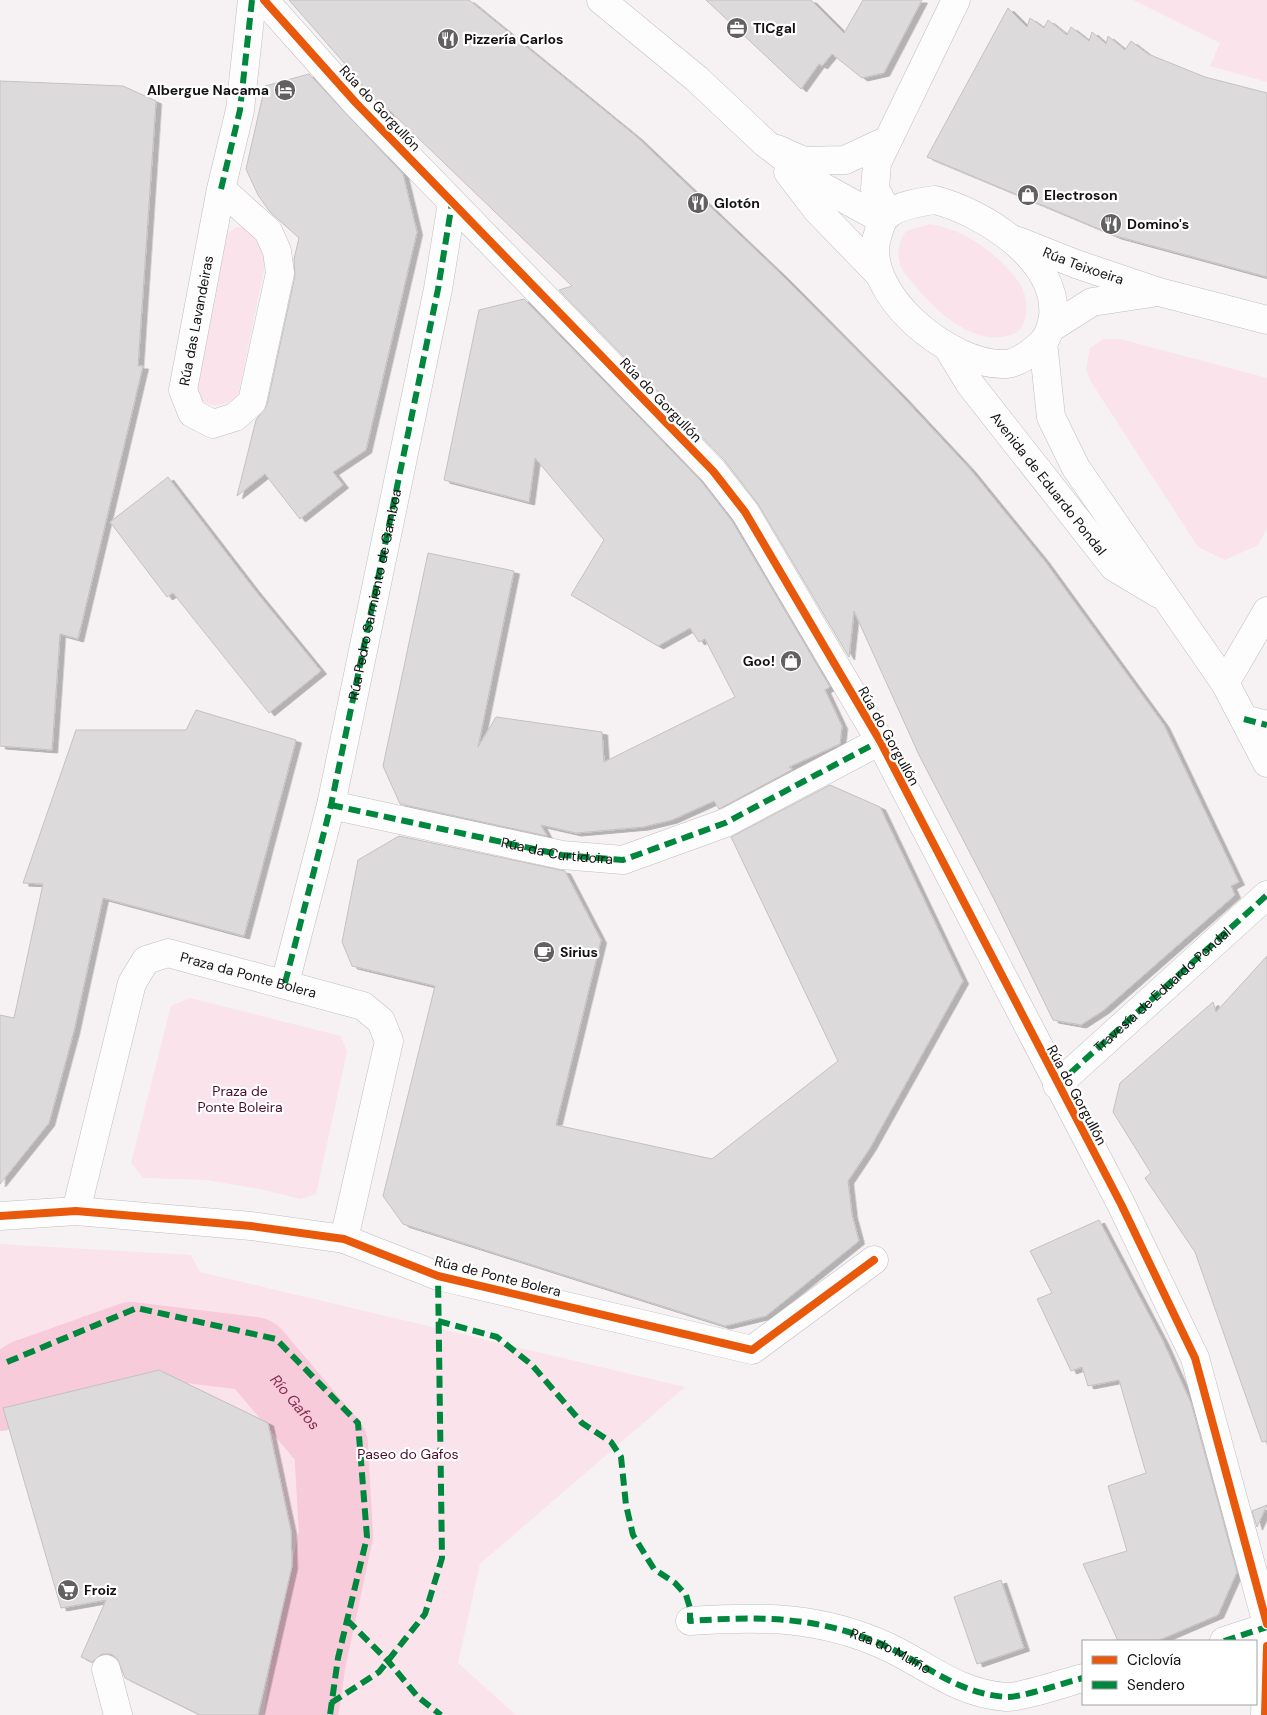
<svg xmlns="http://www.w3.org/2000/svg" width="1267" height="1715" font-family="'DM Sans',sans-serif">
  <defs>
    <filter id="shadow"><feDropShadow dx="5.5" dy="3" stdDeviation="0" flood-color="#0004"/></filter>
  </defs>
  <rect width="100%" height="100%" fill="#f6f2f3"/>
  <path fill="#fae3ea" d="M1133 0H1267V82L1210 66 1220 43Z
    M930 224C962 229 989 248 1010 271 1021 283 1028 295 1026 312 1025 325 1020 333 1007 336 970 345 933 308 912 282 909 278 903 273 901 267 896 254 898 243 906 231Z
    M237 227 254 229 267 255 238 397C222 408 208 408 194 394L222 237Z
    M1103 339H1120L1267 378V528L1258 545 1225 560 1198 547 1091 382 1086 369 1090 348Z
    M190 998 341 1036 347 1052 316 1194 300 1199 265 1190 207 1180 143 1178 131 1163 171 1006Z
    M0 1244 191 1255 200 1272 685 1387 480 1564 458 1663 516 1715H258L292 1566 291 1531 268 1423 159 1370 3 1408 0 1399Z"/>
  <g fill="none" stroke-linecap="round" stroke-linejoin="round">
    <path stroke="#f7cbd9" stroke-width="74" id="s1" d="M0 1394 27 1376 131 1339 254 1354 331 1445 336 1535 309 1660 301 1715"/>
  </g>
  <path fill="#dddadb" stroke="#c4c1c2" filter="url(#shadow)" d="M289 0H469L637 137 783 276 900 394 970 469 1044 560 1164 725 1239 882 1231 886 1235 895 1104 1010 1081 1025 1053 1020 994 899 919 755 854 611 849 657 758 504 725 461 559 290 572 286 388 109 389 115 343 65 345 64Z
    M706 0H811L844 33 863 0H922L884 73 862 78 832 54 822 66 819 64 801 89Z
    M1008 8 1027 27 1030 18 1044 28 1048 20 1067 35 1071 27 1089 41 1092 32 1106 44 1108 36 1125 50 1131 41 1148 54 1205 77 1267 93V277L1116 236 927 157Z
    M309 74 403 174 417 232 366 450 333 472 343 485 300 519 265 474 237 496 256 420 267 405 295 276 294 259 299 238 270 212 258 195 246 169 265 86Z
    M0 81 123 86 156 101 138 366H143L78 639 60 634 52 750 0 746Z
    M524 299 701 481 732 521 830 687 825 690 842 726 840 744 789 767 793 769 719 809 714 801 672 820 643 827 576 833 541 825 547 836 400 804 383 766 428 553 514 571 478 747 496 717 602 732 604 762 735 697 705 639 699 642 690 628 658 646 571 595 604 540 535 458 529 502 444 480 479 310Z
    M168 477 254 589 321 671 269 713 173 593 167 597 110 522Z
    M196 710 296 740 244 936 103 898 74 1031 49 1123 0 1184V1015L14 1018 43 884 23 883 76 730H186Z
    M830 785 880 807 963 981 870 1148 848 1181 852 1215 859 1241 766 1316 725 1326 403 1224 383 1196 435 986 352 966 342 942 358 860 399 836 565 871 601 940 556 1125 712 1159 838 1061 731 837Z
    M1267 956V1441L1262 1442 1195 1252 1145 1178 1151 1173 1113 1112 1120 1083 1213 1002 1216 1012Z
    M1099 1220 1163 1341 1191 1403 1237 1572 1218 1615 1157 1641H1118L1083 1564 1127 1551 1108 1486 1146 1473 1119 1380 1088 1386 1082 1367 1071 1371 1037 1299 1052 1293 1030 1251Z
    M159 1370 268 1423 291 1531 292 1566 258 1715H200L125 1678 117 1658 111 1654H102L92 1662 81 1657 106 1600 61 1608 3 1408Z
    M1267 1505 1257 1527 1252 1511Z
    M1001 1580 1024 1648 977 1664 954 1597Z"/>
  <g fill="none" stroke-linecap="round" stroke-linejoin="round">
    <g stroke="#c1bebf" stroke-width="29">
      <g id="minor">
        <path d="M264 0 356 103 713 471 745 512 880 741 1121 1204 1195 1358 1267 1624"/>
        <path d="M777 149 804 161 845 160 888 140"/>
        <path id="s2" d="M221 189 268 231 277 251 280 273 252 402 235 417 213 424 192 413 183 390 221 189 240 110 252 0"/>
        <path d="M889 214 875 189 877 163 956 0"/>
        <path d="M1225 683 1267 611"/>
        <path d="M1244 719 1267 725"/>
        <path id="s3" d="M331 805 562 855 623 860 725 823 880 741"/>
        <path id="s4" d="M285 983 331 805 438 289 452 203"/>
        <path d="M1057 1085 1267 895"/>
        <path id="s5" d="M76 1211 132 983 146 960 168 953 363 1006 381 1021 389 1041 344 1239"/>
        <path d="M0 1216 76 1211 251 1226 344 1239 438 1276 752 1350 874 1260"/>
        <path id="s6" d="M690 1621C762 1616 821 1616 888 1647 930 1667 957 1693 1006 1697 1020 1698 1067 1682 1083 1678"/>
        <path d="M1224 1641 1267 1627"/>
        <path d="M106 1669 118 1715"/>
        <path d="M1265 1715 1267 1646"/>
      </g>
    </g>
    <g stroke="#c1bebf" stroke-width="29">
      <g id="major">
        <path d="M601 0 697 79 765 143 821 186 883 220"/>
        <path d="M788 172 817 210 878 273"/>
        <path d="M935 200C982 212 1059 259 1053 317 1051 327 1049 336 1041 344 1032 352 1019 363 1006 364 951 367 858 292 878 234 880 227 882 219 888 214 901 205 920 202 935 200Z"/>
        <path id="s7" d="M1018 241 1076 264 1159 292 1267 320"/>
        <path d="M1051 328 1092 302 1152 293"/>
        <path d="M1043 342 1051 417 1076 468 1225 683 1267 763"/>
        <path id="s8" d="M948 348 970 384 1114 567 1159 594"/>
      </g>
    </g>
    <use href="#minor" stroke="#fefdfd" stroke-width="28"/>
    <use href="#major" stroke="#fefdfd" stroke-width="28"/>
    <g stroke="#00873e" stroke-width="6" stroke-dasharray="12 6" stroke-linecap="butt">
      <path d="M221 189 240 110 252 0"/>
      <path d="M1244 719 1267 725"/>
      <path d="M331 805 562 855 623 860 725 823 880 741"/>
      <path d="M285 983 331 805 438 289 452 203"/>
      <path id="s9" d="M1057 1085 1267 895"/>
      <path d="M438 1321 497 1337 532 1365 582 1423 611 1442 621 1457 626 1505 633 1535 654 1569 675 1583 686 1595 690 1608V1621C762 1616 821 1616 888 1647 930 1667 957 1693 1006 1697 1020 1698 1067 1682 1083 1678"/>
      <path d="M7 1362 137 1308 276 1339 358 1423 367 1537 338 1658 330 1715"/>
      <path d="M347 1620 388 1661 418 1697 441 1715"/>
      <path d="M1224 1641 1267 1627"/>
      <path d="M331 1703 379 1672 425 1614 442 1558 438 1276"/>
    </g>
    <g stroke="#fff" stroke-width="11">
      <path id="cycleway" d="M264 0 356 103 713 471 745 512 880 741 1121 1204 1195 1358 1267 1624
        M0 1216 76 1211 251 1226 344 1239 438 1276 752 1350 874 1260
        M1265 1715 1267 1646"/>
    </g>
    <use href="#cycleway" stroke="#e8590c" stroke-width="8"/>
  </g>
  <defs>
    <g id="office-disc" transform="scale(1.125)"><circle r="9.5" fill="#636061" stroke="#fff"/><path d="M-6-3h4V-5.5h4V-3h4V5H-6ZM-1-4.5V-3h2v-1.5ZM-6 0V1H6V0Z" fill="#fff"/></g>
    <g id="restaurant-disc" transform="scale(1.125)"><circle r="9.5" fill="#636061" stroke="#fff"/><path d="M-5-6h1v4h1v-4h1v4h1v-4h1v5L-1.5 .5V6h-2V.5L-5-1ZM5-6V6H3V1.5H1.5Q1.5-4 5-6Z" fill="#fff"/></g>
    <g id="hotel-disc" transform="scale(1.125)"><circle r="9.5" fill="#636061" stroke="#fff"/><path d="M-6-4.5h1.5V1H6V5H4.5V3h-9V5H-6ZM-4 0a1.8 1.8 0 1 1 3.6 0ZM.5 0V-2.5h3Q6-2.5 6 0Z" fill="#fff"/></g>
    <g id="shop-disc" transform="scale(1.125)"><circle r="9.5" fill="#636061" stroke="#fff"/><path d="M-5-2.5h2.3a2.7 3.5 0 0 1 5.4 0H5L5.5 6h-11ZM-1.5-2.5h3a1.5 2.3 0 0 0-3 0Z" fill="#fff"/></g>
    <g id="cafe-disc" transform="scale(1.125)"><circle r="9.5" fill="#636061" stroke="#fff"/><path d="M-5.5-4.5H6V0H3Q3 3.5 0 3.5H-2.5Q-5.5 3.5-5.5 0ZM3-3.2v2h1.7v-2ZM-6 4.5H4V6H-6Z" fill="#fff"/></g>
    <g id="supermarket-disc" transform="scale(1.125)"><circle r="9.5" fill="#636061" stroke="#fff"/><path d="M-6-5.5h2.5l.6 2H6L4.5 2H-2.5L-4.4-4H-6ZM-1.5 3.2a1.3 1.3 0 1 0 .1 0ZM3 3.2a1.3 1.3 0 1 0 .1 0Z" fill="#fff"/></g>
  </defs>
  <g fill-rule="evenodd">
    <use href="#office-disc" x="737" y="28"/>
    <use href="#restaurant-disc" x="448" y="39"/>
    <use href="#hotel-disc" x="285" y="90"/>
    <use href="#shop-disc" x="1028" y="195"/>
    <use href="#restaurant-disc" x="698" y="203"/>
    <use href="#restaurant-disc" x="1111" y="224"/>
    <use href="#shop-disc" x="791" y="661"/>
    <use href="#cafe-disc" x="544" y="952"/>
    <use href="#supermarket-disc" x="68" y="1590"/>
  </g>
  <g text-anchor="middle" stroke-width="4.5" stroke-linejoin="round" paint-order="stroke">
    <g font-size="14" font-weight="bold" fill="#141112" stroke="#fff" text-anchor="start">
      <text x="753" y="33">TICgal</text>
      <text x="464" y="44">Pizzería Carlos</text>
      <text x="269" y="95" text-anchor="end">Albergue Nacama</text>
      <text x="1044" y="200">Electroson</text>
      <text x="714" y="208">Glotón</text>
      <text x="1127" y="229">Domino's</text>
      <text x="775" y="666" text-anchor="end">Goo!</text>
      <text x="560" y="957">Sirius</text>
      <text x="84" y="1595">Froiz</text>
    </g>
    <g font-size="14" fill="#141112" stroke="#fff">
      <text transform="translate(380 108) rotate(47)" y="5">Rúa do Gorgullón</text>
      <text dy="5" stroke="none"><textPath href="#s7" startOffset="70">Rúa Teixoeira</textPath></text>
      <text dy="5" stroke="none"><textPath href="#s2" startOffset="404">Rúa das Lavandeiras</textPath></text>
      <text transform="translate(661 400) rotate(46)" y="5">Rúa do Gorgullón</text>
      <text dy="5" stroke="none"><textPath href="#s8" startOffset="169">Avenida de Eduardo Pondal</textPath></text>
      <text dy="5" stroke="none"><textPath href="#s4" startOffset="399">Rúa Pedro Sarmiento de Gamboa</textPath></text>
      <text transform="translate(889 736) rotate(61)" y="5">Rúa do Gorgullón</text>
      <text dy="5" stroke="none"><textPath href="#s3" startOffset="231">Rúa da Curtidoira</textPath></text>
      <text dy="5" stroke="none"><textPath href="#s5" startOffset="368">Praza da Ponte Bolera</textPath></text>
      <text dy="5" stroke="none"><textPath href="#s9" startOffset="142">Travesía de Eduardo Pondal</textPath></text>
      <text transform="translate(1077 1095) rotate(62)" y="5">Rúa do Gorgullón</text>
      <text transform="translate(498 1276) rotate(14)" y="5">Rúa de Ponte Bolera</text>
      <text dy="5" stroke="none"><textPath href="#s6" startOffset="206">Rúa do Muíño</textPath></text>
    </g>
    <g font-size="14" fill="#4d0b2a" stroke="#fff">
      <text x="240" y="1096">Praza de<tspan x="240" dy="16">Ponte Boleira</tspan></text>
      <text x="408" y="1459">Paseo do Gafos</text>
    </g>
    <g font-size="15" font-style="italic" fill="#852d52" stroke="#fff">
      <text dy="5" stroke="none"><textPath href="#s1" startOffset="330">Río Gafos</textPath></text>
    </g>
  </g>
  <rect x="1082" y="1640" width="175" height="65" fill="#ffffff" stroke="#a1a0a0"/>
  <rect x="1092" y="1656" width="25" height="8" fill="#e8590c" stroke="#a1a0a0"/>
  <text x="1127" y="1665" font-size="15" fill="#141112">Ciclovía</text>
  <rect x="1092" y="1681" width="25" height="8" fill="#00873e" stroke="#a1a0a0"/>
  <text x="1127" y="1690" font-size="15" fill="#141112">Sendero</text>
</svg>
